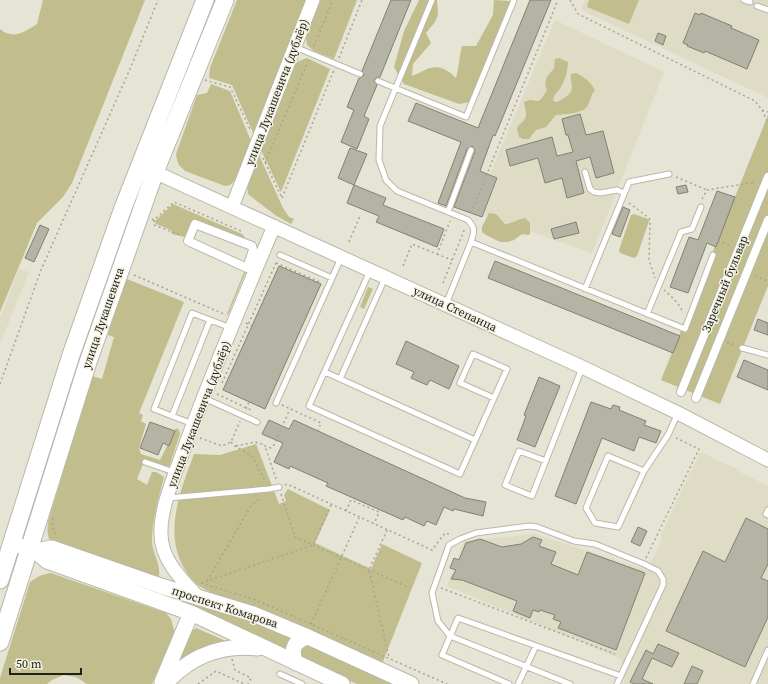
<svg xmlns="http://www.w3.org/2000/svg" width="768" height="684" font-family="'Source Serif 4',serif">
  <rect width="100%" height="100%" fill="#e5e4d5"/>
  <path fill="#dedcc5" d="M585 0H768V98L581 10Z
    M555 20 664 72 592 253 484 215 498 178 490 174Z
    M19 269 29 272 0 344V318Z
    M700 452 737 469 736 470 768 486V684H624L621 659 447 586 464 541 535 534 647 570 662 539 661 535Z"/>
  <path fill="#c1bd8c" d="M43 0H145L72 183 63 197 37 223 0 312V29C13 40 25 32 37 24Z
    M237 0H307L254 135 232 85 209 78 210 68Z
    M320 0H357L334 59 314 51 307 45 306 37Z
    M419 0H437L438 15 435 22 426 33 431 43 413 64 412 76C418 74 422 71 427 69 439 64 448 70 456 78 459 68 459 57 462 46H476L493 15 494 0 510 1 469 102 459 104 404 84 394 67 404 31Z
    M589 0H639L629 24 587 7Z
    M307 58 330 69 281 192 261 150 294 64 299 61Z
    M559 58 568 62C568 70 565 80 561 87 558 92 554 94 553 101L557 102C563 99 571 95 572 88 572 83 570 79 571 74L576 73C584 77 591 82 595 90 591 95 591 99 588 105 584 114 565 114 556 115L546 127 536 130 529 139H523L519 137 517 128C519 124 522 123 524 120 528 115 525 109 524 102 538 95 536 110 547 90 543 81 547 75 554 69L555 59Z
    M211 84 230 91 251 141 235 180 230 185 225 186 185 171 179 165 177 160 176 154 197 95 207 93Z
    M768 115V286L720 404 661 380Z
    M259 155 283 208 289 217 294 219 291 224 275 215 248 194 247 187Z
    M173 204 242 234 248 241 195 224 189 238 172 234 171 230 156 224 155 221Z
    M489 213 496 214 505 224C512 224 518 219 525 218L530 223V234L528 235 522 234 514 240 508 242H500L486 235 482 232V227Z
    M634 214 648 219 649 221 637 256 634 258 620 253 619 250 631 215Z
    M252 257 228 315 227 314 247 265Z
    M127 279 184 302 139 413 143 415 141 421 146 424 139 448 141 454 160 460 176 428 179 430 180 434 169 467 145 459 137 479 147 485 152 472H156L164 477C159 497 152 519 152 541 152 553 161 564 159 576L155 578 53 545C47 538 47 532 48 522L92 376 102 379 114 337 108 335 115 310 125 280Z
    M368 287 373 289 364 309 360 307Z
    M256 444 279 504 286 501 284 495 288 489 330 510 315 543 371 569 382 544 422 563 382 664 214 594C208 591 200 587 195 583 159 544 178 497 194 454L220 455Z
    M49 554 249 619 398 684H357L303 659Z
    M51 573 166 613 171 619 175 634 152 684H87L76 677 64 675 52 680 47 684H0V678L30 582C37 577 42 574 51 573Z
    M196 628 235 645 178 662 189 633Z"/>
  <path fill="#b4b3a4" stroke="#818072" d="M391 0H411L380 77 376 78 374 80 375 83 377 85 364 116 369 119 357 149 341 142 354 110 347 107 359 78 362 77 364 75 362 71Z
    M530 0H551L495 136 493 135 480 171 497 178 482 217 454 207 475 151 474 148 472 146 467 149 446 206 438 203 461 142 408 121 416 103 478 128Z
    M695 13 700 15 701 13 732 26 731 28 759 40 747 69 705 51 704 53 687 46 688 45 683 43Z
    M658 33 666 36 663 45 655 41Z
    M580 114 586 135 603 131 614 173 596 178 590 157 576 161 584 193 567 198 562 178 545 183 538 158 510 166 506 150 552 137 557 156 573 152 568 135H566L562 119Z
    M350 148 367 154 354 185 338 178Z
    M354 185 386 198 383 205 444 229 437 247 376 222 379 216 347 203Z
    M686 185 688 192 678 194 676 187Z
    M717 191 735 197 716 247 707 243 688 293 670 287 689 237 698 240Z
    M623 207 630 210 620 237 612 234Z
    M576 222 579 233 554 239 551 229Z
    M40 225 49 229 34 262 25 258Z
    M495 261 680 336 673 353 488 278Z
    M279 266 321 284 265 409 223 390Z
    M758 319 768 323V335L754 330Z
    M406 341 459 366 449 389 430 380 427 385 411 378 414 372 396 364Z
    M744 360 768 370V390L737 377Z
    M539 377 560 386 535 447 517 440 526 416 524 415Z
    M591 402 611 409 613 405 620 407 619 410 646 421 644 425 661 431 656 443 639 437 634 451 602 438 576 504 555 496Z
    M269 420 289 429 294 420 465 498 486 502 483 516 454 509 453 511 444 507 436 525 427 521 424 526 405 517 403 520 326 486 328 483 290 466 289 469 274 462 283 443 262 434Z
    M150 422 175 431 169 446 163 443 158 455 140 448Z
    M746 518 768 529V564L761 578 768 581V617L745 667 666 631 703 551 725 562Z
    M638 527 647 531 640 546 631 542Z
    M533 537 542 540 539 546 556 552 551 564 578 575 587 552 645 573 616 650 558 628 561 622 553 619 555 615 540 610 539 612 533 610 530 618 513 611 517 601 462 580 451 579 456 570 450 568 454 558 459 560 466 543 480 539 502 547 521 544Z
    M658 644 679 653 672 667 652 658 642 679 653 684H634L630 682 646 650 653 654Z
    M692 666 703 671 697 684H684Z"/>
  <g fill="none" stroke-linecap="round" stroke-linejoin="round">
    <g stroke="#b9b8aa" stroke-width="7">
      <path id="service" d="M432 0 380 126 379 160 386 180 397 191 468 220C476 229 474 232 471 242L446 304
        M744 0 750 2
        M757 6 768 10
        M295 47 360 74
        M378 81 466 117 514 0
        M585 172 590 189 594 192 600 193 617 190 624 193
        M448 212 471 150
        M471 242 685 329 713 255
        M280 255 332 278
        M370 271 309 406 460 474 507 369 473 354 460 383 494 398
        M585 289 629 182 669 174
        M647 314 681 232 692 229 701 207
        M742 348 768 355
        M325 372 475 440
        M340 379 385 278
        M204 398 257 422
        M276 403 341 258
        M172 416 154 409 192 313 210 320
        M193 424 172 416 210 320 231 328
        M546 461 519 451 505 485 532 496 582 368
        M145 462 174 472
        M644 471 608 456 586 508 595 523 618 527 644 471 668 435 678 413
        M168 498 269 489 279 487
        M768 510 766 514 768 515
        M280 674 302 684
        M509 684 442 655 458 618 621 676
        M518 684 536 646
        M570 684 450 636 438 621 432 593 449 545 460 539 476 533 529 526 537 527 574 541 595 544 644 564 658 571 663 579V585L617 684
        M753 684 768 650"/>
    </g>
    <g stroke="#b9b8aa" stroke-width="10">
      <path id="pedestrian" d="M195 224 252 246 253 250 247 268 188 241Z
        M681 392 768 177
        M696 398 768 220"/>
    </g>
    <g stroke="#b9b8aa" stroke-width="15">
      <path id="tertiary" d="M148 169 582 367 678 413 768 460
        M232 207 313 0
        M199 598C182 580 161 560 161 534 160 508 175 474 184 449 211 374 243 300 274 226"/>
    </g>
    <g stroke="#b9b8aa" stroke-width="17">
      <path id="secondary" d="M12 543 35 551 47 561 191 613 342 684
        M35 551 52 548 161 586 253 614 308 637 411 684
        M296 663C290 649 294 641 308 637
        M162 682 191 613
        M165 684C190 656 221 644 258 648"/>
    </g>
    <g stroke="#b9b8aa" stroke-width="19">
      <path id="primary" d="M0 580 71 355 123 208 205 0
        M0 642 88 362 155 172 225 0"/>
    </g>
    <path stroke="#a5a498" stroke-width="1.5" stroke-dasharray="2 3" stroke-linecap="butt" d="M570 0 578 14 755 101 762 110 768 123
      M314 46 333 0
      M339 58 362 0
      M205 80 230 87 250 129
      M762 110 768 112
      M263 158 282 198
      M265 163 308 61
      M676 177 707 190
      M282 198 334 70
      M702 199 707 190 756 182
      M629 203 649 218 650 221 649 260 655 278
      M471 213 558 0
      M152 219 154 220 174 202 241 231
      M154 220V225L180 235
      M718 241 731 246
      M349 242 360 216
      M437 254 452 260
      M276 263 322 283
      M403 266 412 244 437 254 450 221
      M134 275 226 315
      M755 276 768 281
      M443 283 465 228
      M664 290C671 296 680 304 683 313
      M246 323 252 326
      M727 342 735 345
      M222 383 276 263
      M0 384 41 270 130 69 158 0
      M217 394 253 411
      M282 405 321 423 318 431
      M246 409 249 402
      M200 438 222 446 231 442 240 421
      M231 442 235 446 253 457 265 481
      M236 446 255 442 265 445 266 449
      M276 479 266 449 273 447 290 409
      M285 485 287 484 432 550 445 533 452 535
      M281 494 295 537 410 588
      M346 511 351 500 379 512 374 524
      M53 518 52 527 57 537
      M387 530 369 570 389 657
      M646 558 699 449 676 438
      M207 581 251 506 261 497
      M201 583 256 600 447 684
      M201 583 313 545 331 505
      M441 588 615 654
      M311 624 359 518
      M232 659 235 670 251 678 248 684
      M198 684 216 671 244 684"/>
    <use href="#service" stroke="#fff" stroke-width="5"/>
    <use href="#pedestrian" stroke="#fff" stroke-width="8"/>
    <use href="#tertiary" stroke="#fff" stroke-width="13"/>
    <use href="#secondary" stroke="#fff" stroke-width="15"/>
    <use href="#primary" stroke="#fff" stroke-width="17"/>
  </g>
  <g text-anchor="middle" stroke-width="3" stroke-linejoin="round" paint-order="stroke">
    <g font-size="12" fill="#20201a" stroke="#f2f1e2">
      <text transform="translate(277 92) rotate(-69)" y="4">улица Лукашевича (дублёр)</text>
      <text transform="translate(725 284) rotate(-68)" y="4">Заречный бульвар</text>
      <text transform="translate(455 309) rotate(25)" y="4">улица Степанца</text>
      <text transform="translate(103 318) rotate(-71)" y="4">улица Лукашевича</text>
      <text transform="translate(199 414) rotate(-69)" y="4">улица Лукашевича (дублёр)</text>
      <text transform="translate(225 607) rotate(18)" y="4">проспект Комарова</text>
    </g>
  </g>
  <path d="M10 668v6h71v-6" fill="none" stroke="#20201a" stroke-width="2"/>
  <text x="16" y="668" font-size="12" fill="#20201a" stroke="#f2f1e2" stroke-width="3" paint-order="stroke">50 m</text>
</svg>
